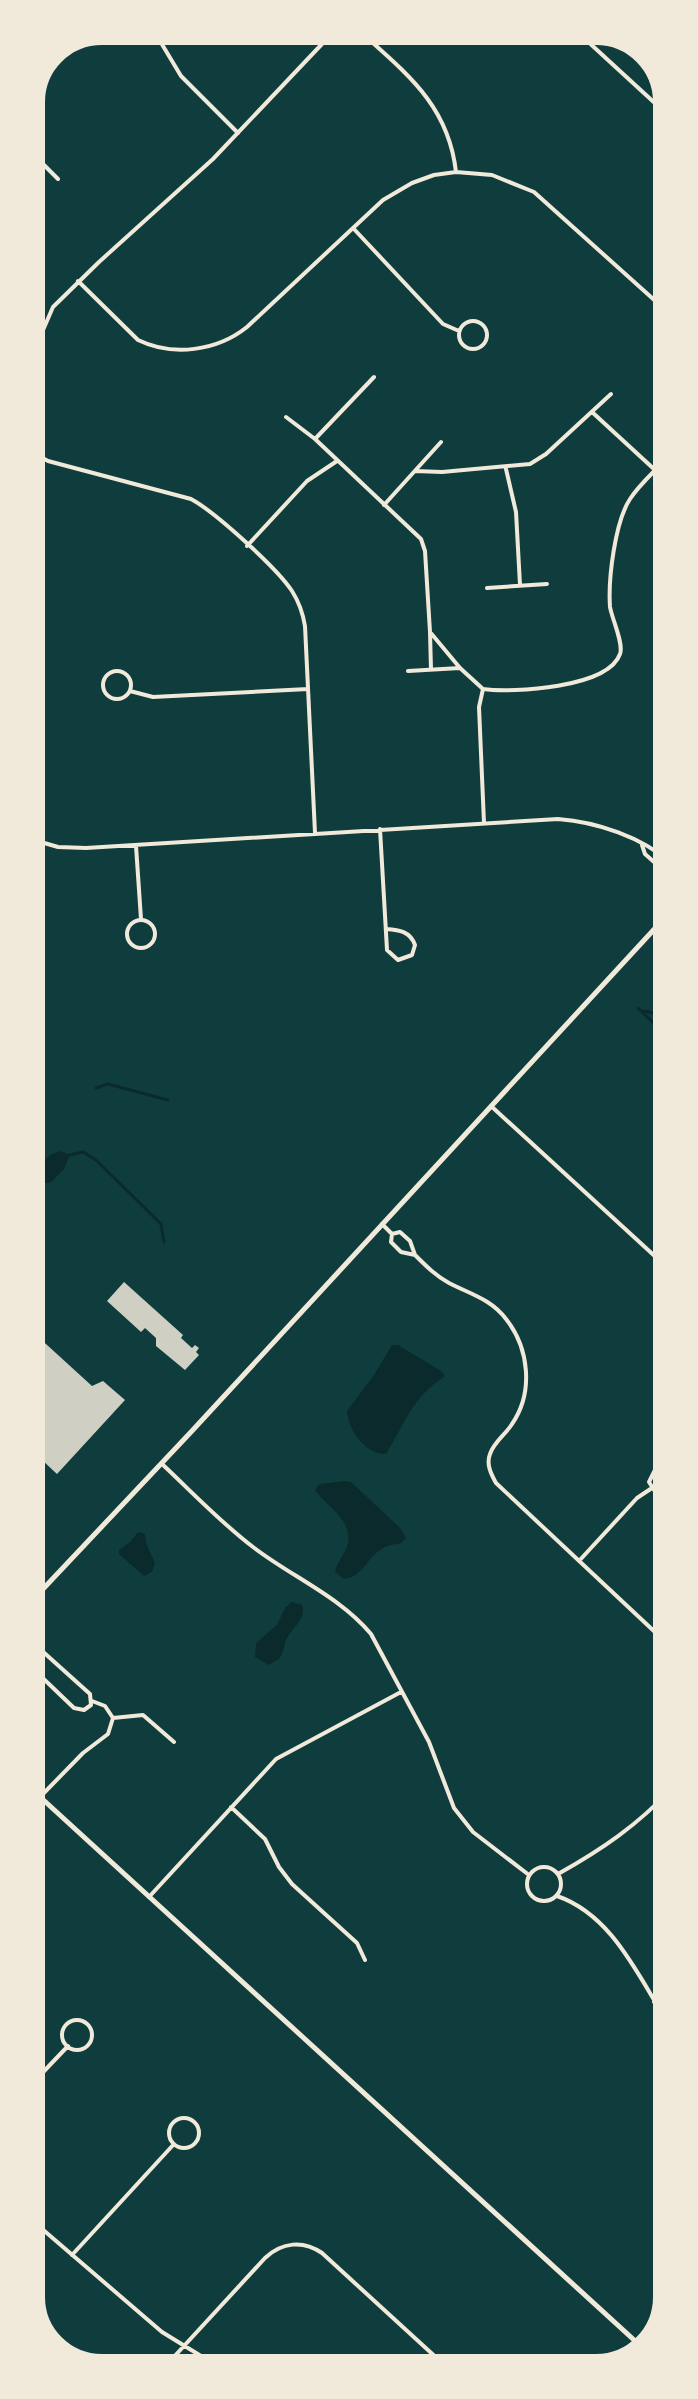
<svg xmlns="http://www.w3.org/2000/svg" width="698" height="2399" font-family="'IBM Plex Serif',serif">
  <rect width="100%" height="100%" fill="#0f3d3e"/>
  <path fill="#0a2a2b" d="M60 1151 70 1155 64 1169 50 1183H42L35 1176V1171L50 1155Z
    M392 1345H398L441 1371 445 1376C410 1400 407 1420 386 1454 366 1455 348 1430 347 1411L374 1375Z
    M345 1481 351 1482 400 1528 406 1538 400 1544C368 1544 368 1577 344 1579L335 1572C337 1561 346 1554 348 1543 352 1519 327 1507 315 1490L319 1484Z
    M138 1532 145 1534 146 1543 155 1563 152 1572 144 1576 119 1554V1550L130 1542Z
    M292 1602 302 1605C307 1620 292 1627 286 1640 284 1647 283 1653 279 1659L269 1665 255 1657 256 1643 277 1625 285 1608Z"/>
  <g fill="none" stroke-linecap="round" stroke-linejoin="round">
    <path stroke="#0a2a2b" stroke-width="3" d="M638 1008 671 1040
      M643 1011 671 1016
      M96 1088 108 1084 168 1100
      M666 1145 671 1144
      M70 1155 83 1152 96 1160 161 1224 164 1242"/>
  </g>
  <path fill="#cfcfc3" d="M124 1282 183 1335 181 1338 192 1348 195 1345 199 1348 196 1352 199 1355 185 1370 156 1346V1338L145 1328 141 1332 107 1301Z
    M29 1319 39 1329 35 1334 92 1386 103 1381 125 1400 57 1474 27 1446Z"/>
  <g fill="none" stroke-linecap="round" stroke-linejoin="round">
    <path stroke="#f1e9da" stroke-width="4" d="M151 26 181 76 238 133
      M354 26C403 71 448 102 456 172
      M572 27 670 117
      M26 147 58 179
      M353 228 443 324 459 331
      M78 281 138 340C173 357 217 351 247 327L383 200 412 183 434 175 456 172 492 175 534 192 671 315
      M459 335a14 14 0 1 1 28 0a14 14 0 1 1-28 0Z
      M592 412 655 470
      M286 417 315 439 421 539 425 551 430 632 460 668 483 689
      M315 439 374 377
      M28 450 48 461 191 499C215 512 277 568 292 591 299 602 303 614 305 626L315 833
      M506 469 516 512 520 585
      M26 471 40 337 53 307 99 262 213 159 339 26
      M415 471 442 472 530 464 546 454 611 394
      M384 505 441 442
      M247 546 307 481 337 461
      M487 588 547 584
      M430 632 431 670
      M103 685a14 14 0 1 1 28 0a14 14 0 1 1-28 0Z
      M408 671 460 668
      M130 691 153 697 308 689
      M484 823 479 707 483 689C513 693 608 688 620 654 624 644 612 619 610 607 608 579 615 522 630 499 641 482 658 469 671 453
      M380 829 387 950 398 960 412 955 415 945C410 931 399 930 386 929
      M27 838 58 847 86 848 558 819C597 822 642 837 671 863
      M642 845 645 854 671 877
      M136 846 141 919
      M127 934a14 14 0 1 1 28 0a14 14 0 1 1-28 0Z
      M491 1106 671 1271
      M382 1224 392 1234 400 1232 410 1241 415 1255 401 1252 391 1242 392 1234
      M415 1255C426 1266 436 1276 449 1283 470 1294 491 1299 506 1319 529 1348 534 1392 512 1424 506 1434 494 1442 490 1454 486 1464 491 1474 496 1483L672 1648
      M162 1464C192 1492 220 1522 253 1547 292 1577 339 1596 371 1634L429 1742 454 1808 473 1832 529 1875
      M671 1469 664 1467 655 1470 649 1482 656 1493 665 1495 671 1492
      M579 1561 637 1498 652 1488
      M27 1656 32 1650H41L90 1694 91 1705 84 1710 74 1708 27 1663
      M92 1701 105 1706 113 1718
      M40 1797 83 1753 108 1734 113 1718 143 1715 174 1742
      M231 1807 265 1839 279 1867 292 1884 357 1943 365 1960
      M527 1884a17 17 0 1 1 34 0a17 17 0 1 1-34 0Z
      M558 1874C601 1850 638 1825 672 1788
      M557 1896C615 1916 640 1981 672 2029
      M149 1897 276 1759 401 1692
      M654 2002 672 1991
      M62 2035a15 15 0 1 1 30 0a15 15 0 1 1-30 0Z
      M27 2089 68 2046
      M169 2133a15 15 0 1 1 30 0a15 15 0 1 1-30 0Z
      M27 2216 162 2332 227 2372
      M72 2255 174 2144
      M160 2372 265 2258C282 2242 303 2240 322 2253L452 2372"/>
    <path stroke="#f1e9da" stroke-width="5" d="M27 1606 191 1432 671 911
      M27 1785 645 2350"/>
  </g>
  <path d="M0 0H698V2399H0ZM102 40H596A62 62 0 0 1 658 102V2297A62 62 0 0 1 596 2359H102A62 62 0 0 1 40 2297V102A62 62 0 0 1 102 40Z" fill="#f1e9da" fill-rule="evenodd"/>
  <path fill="none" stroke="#f1e9da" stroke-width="10" d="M102 40H596A62 62 0 0 1 658 102V2297A62 62 0 0 1 596 2359H102A62 62 0 0 1 40 2297V102A62 62 0 0 1 102 40Z"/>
</svg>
